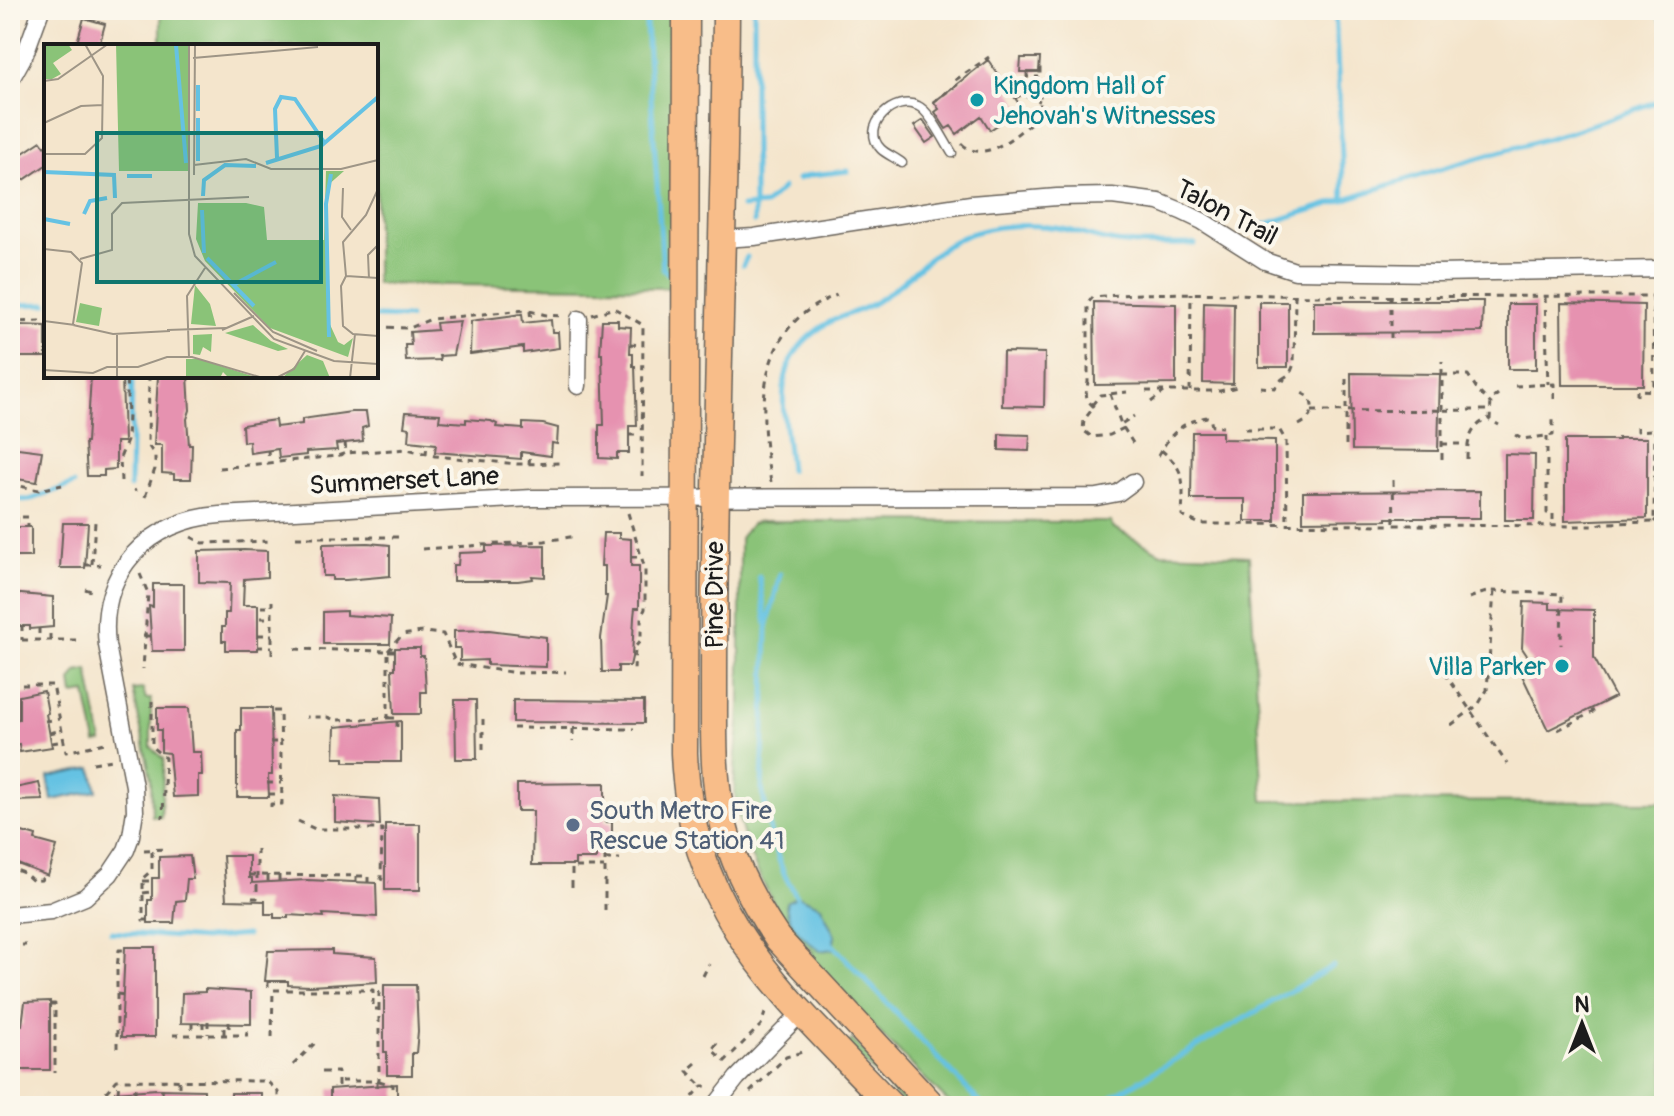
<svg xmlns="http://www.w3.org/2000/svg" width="1674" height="1116" font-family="Pangolin,sans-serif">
  <rect width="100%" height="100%" fill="#fbf7ec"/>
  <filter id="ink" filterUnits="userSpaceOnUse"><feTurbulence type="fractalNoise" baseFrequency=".0125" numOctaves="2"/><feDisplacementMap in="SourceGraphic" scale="16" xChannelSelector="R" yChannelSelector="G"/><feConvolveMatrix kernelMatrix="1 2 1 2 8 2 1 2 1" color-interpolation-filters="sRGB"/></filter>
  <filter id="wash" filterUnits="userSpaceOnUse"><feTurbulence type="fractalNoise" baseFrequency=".006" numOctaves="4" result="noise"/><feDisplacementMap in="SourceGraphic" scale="32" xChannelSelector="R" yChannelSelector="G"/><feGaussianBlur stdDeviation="1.8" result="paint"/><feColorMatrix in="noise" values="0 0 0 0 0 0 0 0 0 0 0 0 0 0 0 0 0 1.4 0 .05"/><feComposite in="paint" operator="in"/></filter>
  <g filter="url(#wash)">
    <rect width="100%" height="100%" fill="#f4e5cc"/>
    <path fill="#8ac378" stroke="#53704a" stroke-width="2" d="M161 10H675L674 288 376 284V46H161Z
      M760 521 1111 522 1112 527 1161 553 1249 556 1263 801 1664 802V1106H952L808 960 813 952C775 920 740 844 735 795 732 765 740 734 740 704 740 649 740 594 740 538L751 524Z
      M88 670 102 742 96 743 86 693 73 695 71 681 77 672Z
      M143 689 146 699H151V747L164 759 161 817 152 816 151 779 133 690Z
      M852 1040 919 1106H906L847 1045Z"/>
    <path fill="#65c2e3" stroke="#406f80" stroke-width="2" d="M92 768 97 791 52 800 48 777Z
      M798 896 821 906 835 936 833 949 820 951C804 938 786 925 786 902Z"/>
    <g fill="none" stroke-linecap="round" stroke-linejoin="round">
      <path stroke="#65c2e3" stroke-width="5" d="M645 10 663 269 667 273
        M1335 10 1344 200
        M1655 10 1664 24
        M798 179 811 175 848 171
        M742 207 765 205 783 188
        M754 222V10
        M1257 227 1440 169 1573 131 1664 99
        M743 265 747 257
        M707 301V319
        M10 305 46 304
        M376 317 409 318
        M790 470C785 411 766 359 828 323 842 315 858 312 872 304 904 286 927 254 960 238 992 223 1035 223 1068 230 1082 233 1096 239 1110 241 1138 246 1166 244 1195 244
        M130 487 132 376
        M10 499 29 500 74 484
        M780 574 767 628 762 789 771 837 784 874 798 899
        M759 577 767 624
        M111 932 204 939 247 935
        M831 943 983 1106
        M1096 1106 1333 966"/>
    </g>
    <g id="blocks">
      <path fill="#e692b0" d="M84 18 105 24 99 46H76Z
        M1021 58H1040L1039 72H1020Z
        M988 60 1022 108 990 130 981 116 957 134 951 126 946 129 935 112 939 109 934 102Z
        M923 120 935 137 926 143 914 126Z
        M41 141 46 148V165L24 180 11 161Z
        M1314 301H1483L1482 332 1314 333Z
        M1094 302 1176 304V384L1095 385Z
        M1204 302 1234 303 1233 384 1203 383Z
        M1259 302H1288V367H1259Z
        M1561 303 1644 305 1643 385H1562Z
        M1508 304H1536V369H1508Z
        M522 314 523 323 551 320 552 332H558L559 348 523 353V347L470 354 471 321Z
        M602 320H618V326L631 327 630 353H633V366H635L637 426H629V453H617V459L599 458V425H604L602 354H600Z
        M460 321 453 355 439 356 440 360 406 361 405 345H411L410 332 437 330 436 323Z
        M19 325 46 326V357H10V330H19Z
        M1003 352 1045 353 1044 407 1002 406Z
        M1351 373 1440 374 1438 451 1352 450Z
        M91 376H122L124 442H116V469L104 470V476H87L85 442H87Z
        M158 376H188L190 410 187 419 189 445H192L191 479H174V474L162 473V445H154Z
        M351 412H366L368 426 362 428 363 441 336 444 337 450 306 452V455L279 458 278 449 250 453 249 441 243 442 242 425 275 420 276 427 302 424V419Z
        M406 412 440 414 439 421 466 423V419L491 421 497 424 496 427 523 429V423L543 424 558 428 557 444 552 443 551 456 521 452V459L435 452 436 444 409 441 410 428 404 427Z
        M1192 432H1222V439L1275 440V521H1245V499H1191Z
        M999 434 1030 435 1029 451 999 450Z
        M1618 438H1647V518L1565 521V440H1618Z
        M10 447 42 451 37 482 10 478Z
        M1505 454 1535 455 1534 520H1505Z
        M1480 491V518H1387V520L1303 521V492Z
        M63 523H88L85 568H60Z
        M10 527H31V557H10Z
        M603 533H619V538L631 539V566H639V608H635L634 617 632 657 630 666H618V672H602L601 638 607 596H605V566H601Z
        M368 543 390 545V576L346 580H332V576H323V544Z
        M545 545V577L532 576 533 579 518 581H453V565H458L459 553 486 552V546Z
        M244 550 267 551V577L244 579 243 605H258V650H226V641H222V627H225V613H229L230 583 199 582V551Z
        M153 584H184V651H152L149 606 153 607Z
        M10 593 53 597V627L30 629V626H10Z
        M1524 602 1550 603V609L1594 610V658L1615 697 1548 730 1519 669 1532 663 1522 648Z
        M346 611V615L391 618 390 644H323V612Z
        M489 630 546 637V667L487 665V660L460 661V648H454V631Z
        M395 648H420V656H424L426 692H421V714H394L392 669H395Z
        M44 691 48 713 46 714 52 747 20 752 19 744 14 745 11 720 19 719V696Z
        M455 700H476L477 759H456Z
        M513 700 644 701V723L513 722Z
        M157 708H189L192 752H201L202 775H198V796L173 797 169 753 161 752V730H157Z
        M241 708H271L272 775H268L269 797H237V730H241Z
        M401 721V762H344V758H334L335 727Z
        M39 783 43 800 13 801 10 789Z
        M605 783V822H612V843H596V859H575V865H532L533 811H517V784Z
        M335 796 379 799 380 825 335 822Z
        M385 824H420V890H385Z
        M15 830 36 836 35 840 57 846 48 876 10 861V845Z
        M190 856 193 879H187L185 900 176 901 174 923H148V900H152V878H159V857Z
        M223 856H249V878H252V883L307 880 376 883 377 917 323 914 324 917 288 915V918H274V914H265V901L226 900Z
        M125 947H155V1037H121Z
        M332 950V954L376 957 377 982 310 986 288 985V981H265L268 951Z
        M384 985H416L418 1031 416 1053H412V1075H387V1052H384Z
        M205 989 251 992V1024L181 1023 182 993 205 992Z
        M50 1001V1070H19L13 1047V1024L22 1025 25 1002Z
        M397 1084V1106H330V1089Z
        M157 1089 204 1090V1106H115V1092Z
        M231 1093H261V1106H231Z"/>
    </g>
  </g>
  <g filter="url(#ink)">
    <use href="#blocks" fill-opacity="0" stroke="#68625a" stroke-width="2"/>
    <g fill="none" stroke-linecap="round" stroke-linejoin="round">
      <g stroke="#68625a" stroke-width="11">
        <path id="lane" d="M902 163C896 158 886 154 881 149 859 127 895 94 918 106 930 111 945 142 952 153"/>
      </g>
      <g stroke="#68625a" stroke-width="19">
        <path id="street" d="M10 81 25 54 41 10
          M722 239 754 237 971 204 1057 197 1112 196 1159 202 1181 211 1202 221 1265 261 1295 271 1437 273 1664 269
          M578 386 579 319
          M10 915 51 911 85 897 110 874 126 850 131 836 135 811 134 786 107 645C98 571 149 520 220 515L533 498 1097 497 1118 493 1133 482
          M715 1106 737 1078 802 1012"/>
      </g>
      <g stroke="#68625a" stroke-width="29">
        <path id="primary" d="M686 10 684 753C691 920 785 994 891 1106
          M726 10C725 192 717 374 715 557 714 603 714 650 714 696 714 736 713 778 722 817 731 861 752 901 777 938L933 1106"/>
      </g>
      <path stroke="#68625a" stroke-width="3" stroke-dasharray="6 6" stroke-linecap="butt" d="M1027 73V77H1039
        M1015 98 1021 95 1040 101
        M933 102 957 85 954 81 989 57
        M962 144C986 166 1017 133 1037 118L1040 110V62
        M1391 296V339
        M1653 296 1654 389
        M1545 297 1548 384
        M530 311 531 322
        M592 315 614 308 643 325 642 476
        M10 322 42 321V325
        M376 327 410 328 431 319 526 310 546 315 564 316
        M630 344 643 345
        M1442 375H1468L1479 392 1491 404
        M1282 379 1290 374 1294 364 1295 296
        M1515 386 1554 384V400
        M1260 387 1275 388 1282 379 1287 382
        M1146 391H1220L1237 387
        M1190 391 1191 293
        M1110 394 1121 424
        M1498 394 1491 400 1490 420 1499 425
        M1637 396V390L1664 391
        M1151 402 1164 392
        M1092 405 1100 395 1127 392
        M1312 411 1490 410
        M1299 425C1311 419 1316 410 1309 397L1300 392
        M1637 427V431L1664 429
        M1124 428 1110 435 1092 437 1083 430 1084 420 1094 407C1084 398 1086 394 1088 382V303L1093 297C1168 290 1243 295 1319 296 1433 297 1547 296 1662 296L1664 303
        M1245 429H1279L1286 441 1287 525
        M629 435H641
        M1515 435 1522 439 1553 435V420
        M1547 436V513H1553V526
        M345 443 346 453
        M1133 443 1121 424 1134 416
        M1442 444H1466
        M1346 445V374
        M268 450 269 463
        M1161 450C1188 471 1183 485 1182 516L1200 524 1593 526 1605 523 1654 522 1655 431
        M426 454 427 443
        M1158 456C1170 434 1181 422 1207 417L1210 418 1212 426 1223 427
        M1442 459V361
        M1467 459C1467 440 1471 425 1490 418
        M529 464 530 453
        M219 468 337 456 346 453 408 449 435 456 517 464 564 463
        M1393 480 1394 524
        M121 481 120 458 127 441 128 414 126 376
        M771 482C758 409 754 326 837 295
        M10 484 39 490 62 485
        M134 491 136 490
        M1664 495V499
        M145 497 155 469V456L148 445 149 376
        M628 513 645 569V609L641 617V640L635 647 634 671
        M10 517H28V526
        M17 517V527
        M1654 522 1664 512
        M191 537 203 543 272 541
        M296 537H400
        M422 549 545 541 576 536
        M631 557H641
        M92 564 95 522
        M85 565H101
        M140 574 148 593 143 669
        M85 589 91 591
        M1469 598 1489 591 1562 594 1561 645
        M261 607H272
        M260 618H272
        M22 625V640
        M11 626V640
        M39 628V640
        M258 635H272
        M143 636H154
        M10 640H78
        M50 640V629
        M257 647H272
        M295 649 388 651V718L335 720 327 717H306
        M388 651 402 635 422 632 443 634 456 664 517 673 566 672
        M388 651H396
        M272 654V601
        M1438 663 1507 764
        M10 685H53L66 752 105 743
        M152 701V747L165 758 163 818
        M389 718H397V727
        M45 721 60 719
        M1451 725 1478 705 1487 690 1494 591
        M513 728 634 729
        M573 729V742
        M1558 730 1593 712 1591 708
        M50 733 62 730
        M270 742H281
        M52 743 64 741
        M483 749V713
        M93 763 112 760
        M267 783H281
        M269 794H281
        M271 807V804H282L280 711H271
        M298 821 315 829H382L381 879 389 882
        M144 850 167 849
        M605 859H620
        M14 862 13 869 24 873 33 881 41 880 45 875
        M249 875 368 876V883
        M268 875V883
        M279 875V885
        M356 876V885
        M143 881H152
        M572 887V867H604
        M143 893 152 892
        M252 898H257V847
        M605 910V846H619V839H613
        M148 920H143V878L152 870V849
        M10 945H26
        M703 976 709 964
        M268 981V990H271
        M117 994 125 995
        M50 1004H55V1073
        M379 1009V989H384
        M208 1021V1034
        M203 1022V1035
        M229 1022V1034
        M192 1023V1035
        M224 1034V1022
        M173 1035H247V1024
        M272 1037 273 990H373V1009H379V1081H338
        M717 1043 712 1050 725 1061
        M117 1048V968L119 950H125
        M724 1062 761 1025 765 1013
        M696 1063 687 1071 702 1086
        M293 1065 316 1042
        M322 1072H338V1088
        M179 1081V1092
        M377 1081V1090
        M379 1081 393 1085V1088
        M106 1092 117 1080 267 1081 278 1092V1106
        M118 1092 119 1080
        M750 1092 786 1057 802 1052
        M135 1094V1082
        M162 1094 163 1081
        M263 1101H278
        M685 1106 702 1086H708"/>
      <use href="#lane" stroke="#fff" stroke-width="8"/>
      <use href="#street" stroke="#fff" stroke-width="16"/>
      <use href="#primary" stroke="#f8bd89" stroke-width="26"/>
    </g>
  </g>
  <g fill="#0f9aa8" stroke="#fbf7ec" stroke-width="3">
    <circle cx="977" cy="100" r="8"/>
    <circle cx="1562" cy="666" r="8"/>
  </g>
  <circle fill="#5c6f8a" stroke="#fbf7ec" stroke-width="3" cx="573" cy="825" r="8"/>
  <g text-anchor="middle" stroke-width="8" stroke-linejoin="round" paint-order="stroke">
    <g font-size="26" fill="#0d838f" stroke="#fbf7ec" text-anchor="start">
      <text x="993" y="94">Kingdom Hall of<tspan x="993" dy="30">Jehovah's Witnesses</tspan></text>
      <text x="1546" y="675" text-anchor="end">Villa Parker</text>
    </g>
    <g font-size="26" fill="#1c1c1c" stroke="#fbf7ec">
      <text transform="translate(1227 212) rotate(28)" y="9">Talon Trail</text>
      <text transform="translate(404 480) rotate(-3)" y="9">Summerset Lane</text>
      <text transform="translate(714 595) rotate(-90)" y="9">Pine Drive</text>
    </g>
    <g font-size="26" fill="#4e5e75" stroke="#fbf7ec" text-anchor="start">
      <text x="589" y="819">South Metro Fire<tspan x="589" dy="30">Rescue Station 41</tspan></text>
    </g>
  </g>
  <g transform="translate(44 44)">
    <rect width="334" height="334" fill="#f4e5cc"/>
    <path d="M0 0H24L28 6 9 19 17 30 8 35H0ZM72 0H144V127H75ZM282 127H300L283 142V274L294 298 300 301 309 294 304 313 226 284 161 217 152 195 154 159H202L220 163 223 196H280ZM151 241 166 260 172 282 147 280ZM36 259 58 264 55 282 32 278ZM209 281 227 297 244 305 234 307 181 289ZM168 290 167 308 159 303 156 311 149 310V291ZM263 311 279 317 286 334H238ZM142 315H155L214 334H185L179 328 176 334H142Z" fill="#8ac378"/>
    <path fill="none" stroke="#65c2e3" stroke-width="4" d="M132 1 142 119M154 41V67M233 114 231 65 237 53 251 55 280 98M154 117V74M222 119 277 102 334 53M0 128 70 131 71 154M83 132H108M159 152 160 136 181 121 212 122M158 166 160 209M40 170 46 157 63 154M0 175 26 180M163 214 210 262M191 240 232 218M285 293 282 160 287 130"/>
    <path fill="none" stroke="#9e9586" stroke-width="2" d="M145 0V190L151 212 230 295 290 317 334 320M149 14 274 3M0 37 14 35 64 0M0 79 37 62 59 61M0 110H41L58 94 59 32 41 0M150 121 202 115 227 125H297L334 116M150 131 151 0M299 144 298 173 307 186M0 205 27 208 38 219 29 280M36 215 68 206V170L78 159 205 153M302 232 299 198 322 171 334 145M302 232 297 242 299 282 309 290 334 292M302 232 334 234M325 235 324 211 334 201M190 249 229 288 273 307M0 277 31 281M29 281 69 290 126 287M123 286 182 284M178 286 210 272M73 289V334M145 313 143 252 161 224M0 326 49 329 63 323H94L123 313H148L219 334M232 334 250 325 261 307M306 334 311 290"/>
    <path fill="#0f766e" fill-opacity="0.15" stroke="#0f766e" stroke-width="4" d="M53 89H277V238H53Z"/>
    <rect width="334" height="334" fill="none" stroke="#1c1c1c" stroke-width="4"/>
  </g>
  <rect width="1674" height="1116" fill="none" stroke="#fbf7ec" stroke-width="40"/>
  <g transform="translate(1582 1024)" stroke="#fbf7ec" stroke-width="6" paint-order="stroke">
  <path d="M0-6L14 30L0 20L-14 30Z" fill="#1c1c1c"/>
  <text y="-12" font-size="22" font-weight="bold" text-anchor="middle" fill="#1c1c1c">N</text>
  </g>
</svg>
